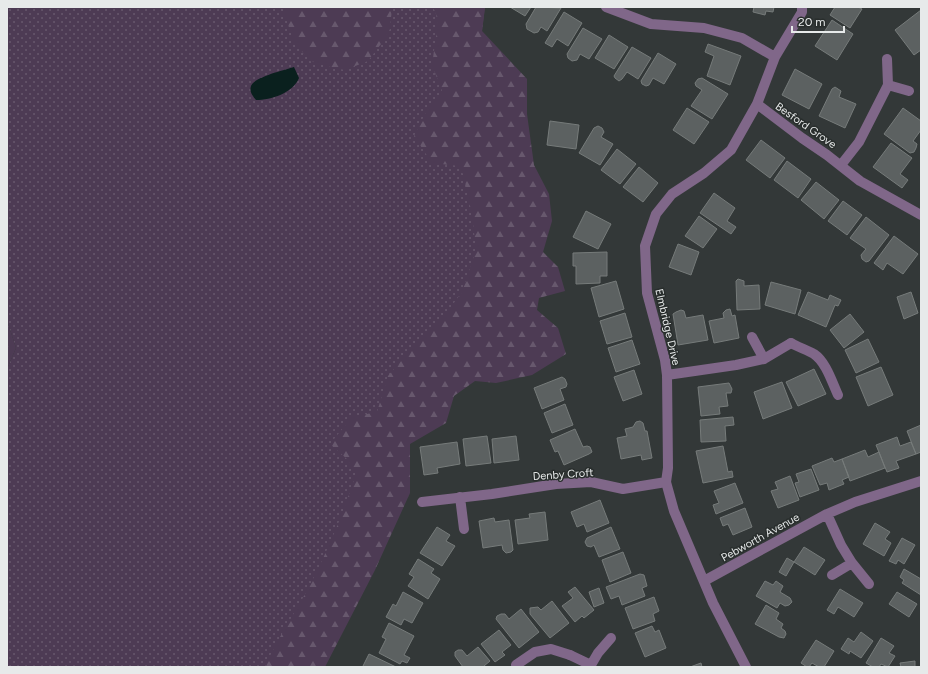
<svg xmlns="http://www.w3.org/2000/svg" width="928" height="674" font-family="Figtree,sans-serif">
  <defs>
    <pattern id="grass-dots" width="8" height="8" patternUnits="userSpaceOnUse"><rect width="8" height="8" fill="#4d3b54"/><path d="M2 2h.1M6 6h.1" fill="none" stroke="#67586d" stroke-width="1.8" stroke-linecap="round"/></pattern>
    <pattern id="forest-firs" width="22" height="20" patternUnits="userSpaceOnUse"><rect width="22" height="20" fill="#4d3b54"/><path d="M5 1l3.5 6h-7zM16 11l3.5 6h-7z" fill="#67586d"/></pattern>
  </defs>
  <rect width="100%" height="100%" fill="#333838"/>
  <path fill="url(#grass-dots)" d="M7 7H485L482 31 492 223 428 401 287 667H7V369L16 348 7 320Z"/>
  <path fill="url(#forest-firs)" d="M282 7H392L390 29 384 40 368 61 345 70 334 68 310 61 294 42Z
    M432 7H485L482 31 527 79V114L534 165 549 194 552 221 543 252 558 267 565 291 539 298 537 310 558 328 566 354 532 375 496 383 475 381 454 396 446 423 410 444V493L375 570 325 667H265C279 634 301 605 316 573 332 541 345 508 356 474L347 459 330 444 352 417 377 412 388 376 411 349 439 323 462 292 476 250 473 223 464 177 460 166 432 163 414 136 426 112 442 91C440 83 435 75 433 67 431 52 444 19 432 7Z
    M7 320 16 348 7 369Z"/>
  <path fill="#0a201e" d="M294 67 299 78C293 93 271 100 256 100 253 96 249 92 251 86 254 77 285 70 294 67Z"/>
  <path fill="#5c6161" stroke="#767b7a" d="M510 7H531L525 16Z
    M536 7 561 8 547 31 541 27 538 32 534 33 527 29 526 24Z
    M754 7H774L773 12 766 11 765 15 753 12Z
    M835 7H858L862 9 850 28 830 15Z
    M921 10V50L914 55 895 30Z
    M564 12 582 23 568 46 557 39 552 47 545 43Z
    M832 20 853 34 837 60 815 46Z
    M583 28 602 39 589 59 580 54 577 60 572 61 568 58 567 54Z
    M609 35 628 47 614 69 595 58Z
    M708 44 741 56 730 85 707 76 714 56 705 52Z
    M632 47 651 58 638 79 627 72 622 79 619 81 615 78 614 76Z
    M658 53 676 64 664 84 653 78 649 85 646 86 642 84 641 81Z
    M795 69 822 84 809 109 782 95Z
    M702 78 728 94 712 119 691 106 702 90 696 86 695 83 698 79Z
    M835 87 841 91 839 97 856 104 845 128 819 116 832 89Z
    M687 108 709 122 694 144 673 130Z
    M903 108 921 121V130L913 141 917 144 916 148 914 152 910 153 884 134Z
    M550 121 579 125 576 149 547 145Z
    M598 126 602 128 604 132 601 137 613 144 600 165 579 153 594 128Z
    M761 140 785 158 770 178 746 160Z
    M891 143 912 158 900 174 908 180 902 188 873 167Z
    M617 149 636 164 620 184 601 170Z
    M787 161 811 179 798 198 774 180Z
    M639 167 658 183 643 202 623 187Z
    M816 182 839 200 824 219 801 200Z
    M714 193 735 208 727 221 736 227 731 234 700 213Z
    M843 201 862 215 847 235 828 221Z
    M586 211 611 224 598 249 573 237Z
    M699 216 717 229 703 248 685 236Z
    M866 217 889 235 869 261 866 262 862 259 861 255 866 249 850 238Z
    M894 236 918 254 903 274 887 263 883 270 874 263Z
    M678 244 699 252 691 275 669 267Z
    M607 252V276H600V283L576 284V266H573V253Z
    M738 279 744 281V286L759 285 760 309 737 310 736 281Z
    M616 281 624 309 599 317 591 288Z
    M771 282 801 290 795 314 765 305Z
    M808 292 828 300 830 295 841 300 838 306 835 305 826 327 798 315Z
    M911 292 918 313 904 319 897 297Z
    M730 309 732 316 735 315 739 338 714 343 709 321 724 318 723 313 726 310Z
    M681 310 684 311 686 318 703 315 708 340 678 345 673 314 676 312Z
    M625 313 632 337 607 344 600 321Z
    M850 314 864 332 844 348 830 330Z
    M868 339 879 362 856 373 845 350Z
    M632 340 640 364 616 372 608 348Z
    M881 367 893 395 868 406 856 377Z
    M814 369 826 394 798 406 786 382Z
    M634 370 642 394 623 401 614 377Z
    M562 377 565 379 567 384 566 387 560 389 564 400 542 409 534 388Z
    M782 382 792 408 763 419 754 392Z
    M729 383 732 389 731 393H726L728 406 719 407 720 414 701 416 698 387Z
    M565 404 573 425 552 433 544 413Z
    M733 417 734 425 725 426 726 441 701 442 700 420Z
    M640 421 643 423 645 431H647L652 458 642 460 641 455 621 459 617 438 627 436 625 429 633 427 636 422Z
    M921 425V452L916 454 907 431Z
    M575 429 583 447 587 446 590 447 592 452 589 454 564 465 558 451 555 452 550 440Z
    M487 436 491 463 466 466 463 439Z
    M516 436 519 460 494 463 492 439Z
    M897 437 900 446 911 442 916 454 896 461 899 468 887 472 876 445Z
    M457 442 460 464 437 468 438 473 424 475 420 447Z
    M723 446 728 472 732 471 733 477 703 483 696 451Z
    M865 450 868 457 879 452 885 468 850 481 842 459Z
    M832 458 834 462 842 459 849 477 842 480 844 484 829 490 827 483 820 485 812 466Z
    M811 469 819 490 800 497 795 483 799 482 796 474Z
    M790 476 799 500 778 508 771 491 778 489 775 482Z
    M735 483 743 503 716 514 713 505 719 503 714 491Z
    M600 500 609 523 587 532 584 524 577 527 571 512Z
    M745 508 752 527 733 535 728 524 723 526 720 518Z
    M545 512 548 540 518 544 515 520 530 518 529 514Z
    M494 518 495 522 509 520 513 550 511 552 506 553 503 550 502 545 483 548 479 521Z
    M875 523 890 532 885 539 891 543 884 556 863 544Z
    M437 527 450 535 446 541 455 546 442 566 420 553Z
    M611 527 620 549 599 557 594 545 591 547 587 546 585 542 587 538Z
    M902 538 915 545 904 564 898 560 896 564 889 561Z
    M804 547 825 560 815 575 794 562Z
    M623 552 631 573 610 582 602 560Z
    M787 558 794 562 786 576 779 572Z
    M418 559 434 569 431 573 440 579 428 599 408 586 414 577 409 574Z
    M904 569 921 579V595L902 583 904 580 900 577Z
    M640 574 644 575 647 586 642 588 645 596 622 605 619 596 611 599 606 587Z
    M765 581 773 585 776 581 783 586 780 592 790 598 792 602 789 605 785 606 780 603 777 608 756 596Z
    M575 587 594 610 584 618 582 616 575 622 562 606 573 598 568 592Z
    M599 588 604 603 594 607 589 592Z
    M840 589 863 603 854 617 838 607 834 614 827 610Z
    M403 592 423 603 412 623 404 619 401 625 386 617 393 604 396 606Z
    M897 592 917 604 909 617 889 604Z
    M654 597 659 611 653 614 655 621 633 629 625 608Z
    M552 601 569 623 550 638 530 614V608L538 607 541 610Z
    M766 605 779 613 776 619 783 624 781 628 785 631 786 634 784 638 779 637 755 624Z
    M521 609 539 632 519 648 496 619 497 616 501 614H505L509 619Z
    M389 623 414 636 404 655 410 658 407 663 402 661 400 664 379 653 386 639 382 637Z
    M652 626 655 632 659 630 666 648 645 657 635 633Z
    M499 630 511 645 502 652 505 655 495 662 481 644Z
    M861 632 873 641 861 658 850 651 849 654 841 649 848 638 854 642Z
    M881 638 894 646 889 653 895 656 888 667 881 664 879 667H873L866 663Z
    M816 640 834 651 824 667H819L812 663 809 667H807L801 663Z
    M478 647 490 661 484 666 485 667H463L455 656V652L458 650H462L467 656Z
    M369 654 396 667H366L363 666Z
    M915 661V667H901L900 663Z
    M701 663 702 667H690Z"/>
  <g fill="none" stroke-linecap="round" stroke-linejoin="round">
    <path stroke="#806789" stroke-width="10" d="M791 343C798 347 807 350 814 354 826 362 832 382 838 395
      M516 665 535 652 551 649 570 655"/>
    <path stroke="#806789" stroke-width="10" d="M606 7 651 24 704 28 742 38 775 57
      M888 85 909 91
      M757 104 802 138 827 155 860 181 921 215
      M841 165 859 142 888 85 887 59
      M752 337 764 359
      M667 375 736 365 764 359 791 343
      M460 497 464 529
      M422 502 492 494 556 484 591 482 623 489 666 482
      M827 514 841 545 852 563 869 584
      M832 575 852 563
      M704 581 827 514 855 502 921 481
      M570 655 591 665V667
      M591 665 598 653 611 638
      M746 667 713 603 674 511 666 482 668 468 667 375 665 360 647 293 645 246 656 214 672 194 704 173 731 150 757 104 775 57 802 12V7"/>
  </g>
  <g text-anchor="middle" stroke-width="3" stroke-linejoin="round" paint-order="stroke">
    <g font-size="11" fill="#e7eaea" stroke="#292e2d">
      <text transform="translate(806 125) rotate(35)" y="4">Besford Grove</text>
      <text transform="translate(668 327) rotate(77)" y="4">Elmbridge Drive</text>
      <text transform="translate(563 474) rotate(-4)" y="4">Denby Croft</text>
      <text transform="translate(760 537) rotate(-29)" y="4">Pebworth Avenue</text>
    </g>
  </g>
  <rect width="928" height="674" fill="none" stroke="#e7eaea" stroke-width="16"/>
  <path d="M792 26v6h52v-6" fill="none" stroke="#e7eaea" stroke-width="2"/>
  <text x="798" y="26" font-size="12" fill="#e7eaea" stroke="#292e2d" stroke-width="3" paint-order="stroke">20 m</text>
</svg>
